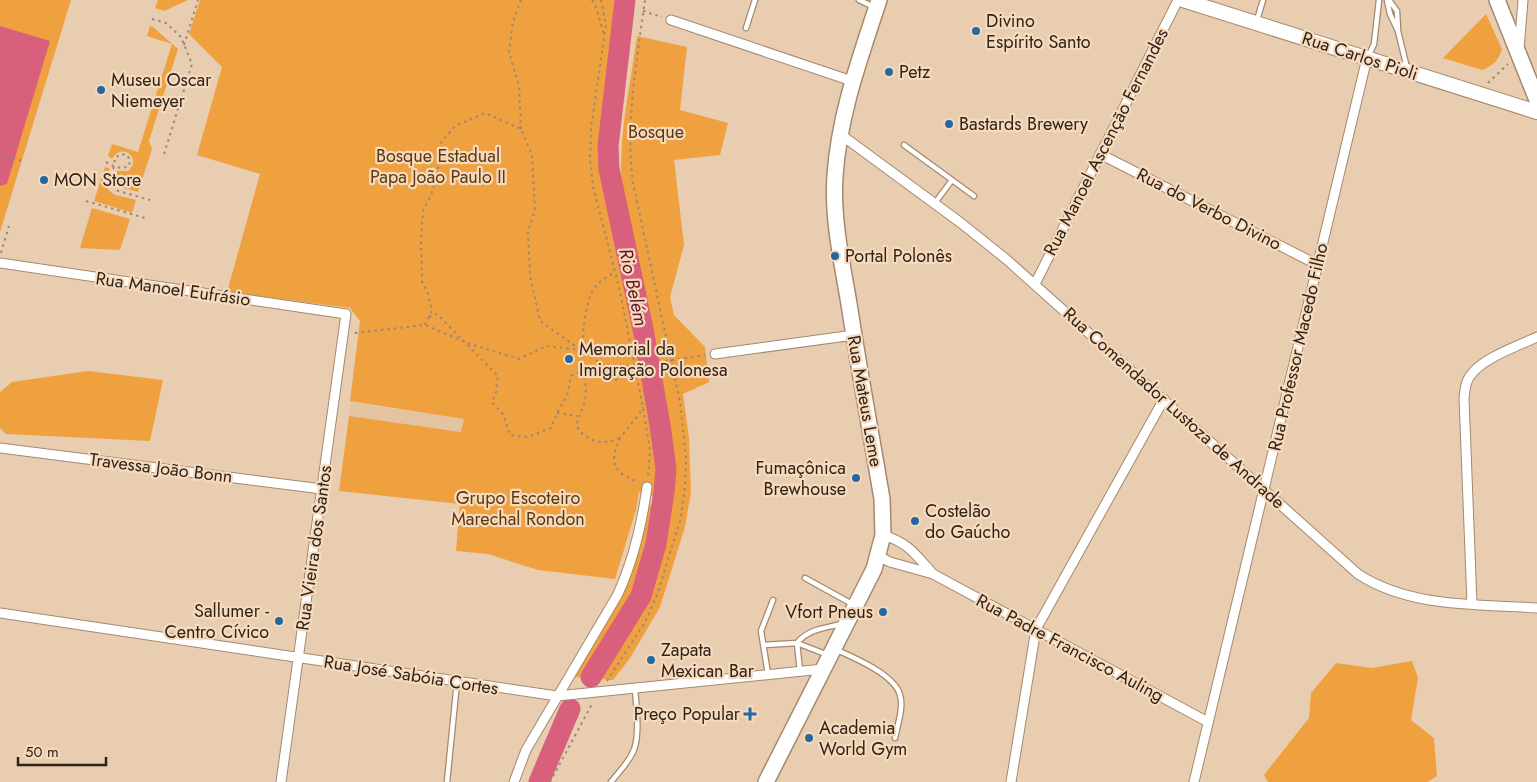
<svg xmlns="http://www.w3.org/2000/svg" width="1537" height="782" font-family="Jost,sans-serif">
  <rect width="100%" height="100%" fill="#e9cdb0"/>
  <path fill="#e4c3a0" d="M351 402 464 419 462 432 349 416Z"/>
  <path fill="#efa03f" d="M0 0H71L0 232Z
    M158 0H188L164 11 155 8Z
    M200 0H621L602 139 604 170 629 286 655 432 659 473 656 497 639 492 636 510 615 579 538 570 488 554 456 551 460 504 339 491 349 416 461 432 464 419 350 401 360 321 350 308 227 292 260 174 197 155 222 67 189 34Z
    M1486 14 1502 49C1499 60 1493 66 1482 70L1443 58Z
    M150 26 153 27 178 49 149 141 152 149 138 192 117 186 116 183 117 171H128C143 159 122 141 112 159L108 156 112 144 138 152 172 44 147 36Z
    M637 36 687 47 680 110 728 123 720 155 674 160 684 245 670 297 674 315 705 347 709 382 683 394 689 438 691 492 685 527 660 607 630 658 613 680 575 677 596 637 642 530 649 505 668 504C671 441 659 378 647 316 639 277 628 237 623 198 616 145 630 88 637 36Z
    M105 167 110 169C101 196 113 194 136 200L132 213 94 201Z
    M92 208 130 219 120 250 80 248Z
    M88 371 163 380 150 441 6 434 0 428V392L12 382Z
    M1412 661 1418 678 1411 720 1434 738 1437 776 1428 782H1268L1264 775 1309 718 1311 693 1336 663 1372 668Z"/>
  <path fill="#d8607d" d="M0 26 50 41 7 184 0 186Z"/>
  <g fill="none" stroke-linecap="round" stroke-linejoin="round">
    <path stroke="#d8607d" stroke-width="21" d="M591 677 641 596 656 544 664 492 666 469 660 425 643 329 609 169 608 146 625 0
      M539 782 570 709"/>
    <g stroke="#a4896e" stroke-width="7">
      <path id="service" d="M859 0 874 7
        M1387 0 1390 14 1398 31 1407 68
        M1389 0 1397 11 1398 30
        M1257 20 1263 0
        M746 28 755 0
        M1368 57 1374 44 1379 0
        M904 145 974 196
        M935 203 952 180
        M805 578 854 605
        M764 645 797 643 828 655
        M837 650C855 658 895 675 900 695 904 708 897 726 895 738
        M800 671 797 643C808 629 825 628 842 624
        M768 674 761 631 773 600
        M447 782 457 682
        M611 782C618 773 627 764 632 754 641 739 636 705 635 688"/>
    </g>
    <g stroke="#a4896e" stroke-width="11">
      <path id="minor" d="M671 20 852 81
        M1519 49 1523 0
        M840 134 961 223 1006 259 1358 574C1410 608 1477 604 1537 608
        M1100 154 1318 265
        M0 263 346 314 281 782
        M1035 284 1178 0
        M715 354 854 335
        M0 448 322 489
        M883 535C909 543 915 554 933 574
        M878 556 890 562 933 574 1208 722
        M1472 604 1464 398C1465 391 1465 382 1470 376 1482 358 1518 346 1537 337
        M0 613 557 696 823 669
        M514 782 526 750 618 594C633 561 642 523 647 487
        M1011 782 1036 629 1164 399
        M1194 782 1367 58"/>
    </g>
    <g stroke="#a4896e" stroke-width="16">
      <path id="secondary" d="M1183 0 1537 112"/>
    </g>
    <g stroke="#a4896e" stroke-width="18">
      <path id="primary" d="M1497 0 1537 100
        M766 782 874 569 883 535 882 499C871 434 859 369 849 304 842 262 832 219 835 176 839 115 860 58 879 0"/>
    </g>
    <path stroke="#9d8872" stroke-width="2" stroke-dasharray="2.5 4" stroke-linecap="butt" d="M592 0 596 7 604 35
      M601 0 606 25 591 128 590 159 593 186 619 287 643 407 650 450 648 477
      M643 11 662 17
      M152 19 166 23 181 37 192 64 164 154
      M184 45 198 0
      M1488 83 1508 64
      M521 129 519 86 509 52 513 22 521 0
      M0 155 23 161
      M106 162C109 164 112 165 115 167L123 168 129 166 130 160 127 155 121 154 115 158C114 168 109 182 115 190L150 200
      M86 201 145 218
      M1 253 9 226
      M429 317 437 314 498 376 496 392 492 402 503 414 510 435 528 437 551 428 557 413 567 396 571 376 582 371C581 352 583 300 596 286 601 280 609 276 615 272
      M425 325 432 311 428 294 422 281 421 240 423 211 431 195 438 172 439 145 455 126 485 113 521 129 532 155 535 210 528 231 530 275 540 321 581 350
      M355 333 425 325 470 344 519 359 546 346 581 350 603 365 635 366 705 355
      M627 365 624 376 618 380 607 378 603 365 582 371C586 381 587 394 584 404 581 413 577 417 577 427 587 442 602 445 619 439L614 455 615 467 621 473 638 483
      M557 413 577 416
      M619 439 640 413 643 407
      M607 681 645 622 657 595 680 521 685 487 686 458 680 402 633 183C625 124 637 59 645 0
      M550 782 592 704"/>
    <use href="#service" stroke="#fff" stroke-width="4.5"/>
    <use href="#minor" stroke="#fff" stroke-width="9"/>
    <use href="#secondary" stroke="#fff" stroke-width="14"/>
    <use href="#primary" stroke="#fff" stroke-width="15"/>
  </g>
  <g fill="#26679d" stroke="#f7dabd" stroke-width="2">
    <circle cx="976" cy="31" r="5"/>
    <circle cx="889" cy="72" r="5"/>
    <circle cx="101" cy="90" r="5"/>
    <circle cx="949" cy="124" r="5"/>
    <circle cx="44" cy="180" r="5"/>
    <circle cx="835" cy="256" r="5"/>
    <circle cx="569" cy="359" r="5"/>
    <circle cx="856" cy="478" r="5"/>
    <circle cx="915" cy="521" r="5"/>
    <circle cx="883" cy="612" r="5"/>
    <circle cx="279" cy="621" r="5"/>
    <circle cx="651" cy="660" r="5"/>
    <path d="M747.5 706.5h5v5h5v5h-5v5h-5v-5h-5v-5h5z"/>
    <circle cx="809" cy="738" r="5"/>
  </g>
  <g text-anchor="middle" stroke-width="4.5" stroke-linejoin="round" paint-order="stroke">
    <g font-size="18" fill="#2e2318" stroke="#f7dabd" text-anchor="start">
      <text x="986" y="27">Divino<tspan x="986" dy="21">Espírito Santo</tspan></text>
      <text x="899" y="78">Petz</text>
      <text x="111" y="86">Museu Oscar<tspan x="111" dy="21">Niemeyer</tspan></text>
      <text x="959" y="130">Bastards Brewery</text>
      <text x="54" y="186">MON Store</text>
      <text x="845" y="262">Portal Polonês</text>
      <text x="579" y="355">Memorial da<tspan x="579" dy="21">Imigração Polonesa</tspan></text>
      <text x="846" y="474" text-anchor="end">Fumaçônica<tspan x="846" dy="21">Brewhouse</tspan></text>
      <text x="925" y="517">Costelão<tspan x="925" dy="21">do Gaúcho</tspan></text>
      <text x="269" y="617" text-anchor="end">Sallumer -<tspan x="269" dy="21">Centro Cívico</tspan></text>
      <text x="873" y="618" text-anchor="end">Vfort Pneus</text>
      <text x="661" y="656">Zapata<tspan x="661" dy="21">Mexican Bar</tspan></text>
      <text x="740" y="720" text-anchor="end">Preço Popular</text>
      <text x="819" y="734">Academia<tspan x="819" dy="21">World Gym</tspan></text>
    </g>
    <g font-size="18" fill="#2e2318" stroke="#f7dabd">
      <text transform="translate(1360 56) rotate(18)" y="6">Rua Carlos Pioli</text>
      <text transform="translate(1106 142) rotate(-63)" y="6">Rua Manoel Ascenção Fernandes</text>
      <text transform="translate(1209 209) rotate(27)" y="6">Rua do Verbo Divino</text>
      <text transform="translate(173 289) rotate(8)" y="6">Rua Manoel Eufrásio</text>
      <text transform="translate(1298 347) rotate(-77)" y="6">Rua Professor Macedo Filho</text>
      <text transform="translate(865 401) rotate(80)" y="6">Rua Mateus Leme</text>
      <text transform="translate(1174 408) rotate(42)" y="6">Rua Comendador Lustoza de Andrade</text>
      <text transform="translate(161 468) rotate(7)" y="6">Travessa João Bonn</text>
      <text transform="translate(314 548) rotate(-82)" y="6">Rua Vieira dos Santos</text>
      <text transform="translate(1070 648) rotate(28)" y="6">Rua Padre Francisco Auling</text>
      <text transform="translate(411 675) rotate(9)" y="6">Rua José Sabóia Cortes</text>
    </g>
    <g font-size="18" fill="#5a390f" stroke="#f7dabd">
      <text x="656" y="138">Bosque</text>
      <text x="438" y="162">Bosque Estadual<tspan x="438" dy="21">Papa João Paulo II</tspan></text>
      <text x="518" y="504">Grupo Escoteiro<tspan x="518" dy="21">Marechal Rondon</tspan></text>
    </g>
    <g font-size="19" font-style="italic" fill="#63172e" stroke="#f7dabd">
      <text transform="translate(634 287) rotate(78)" y="7">Rio Belém</text>
    </g>
  </g>
  <path d="M18 757v8h88v-8" fill="none" stroke="#2e2318" stroke-width="2.5"/>
  <text x="25" y="757" font-size="15" fill="#2e2318" stroke="#f7dabd" stroke-width="4" paint-order="stroke">50 m</text>
</svg>
